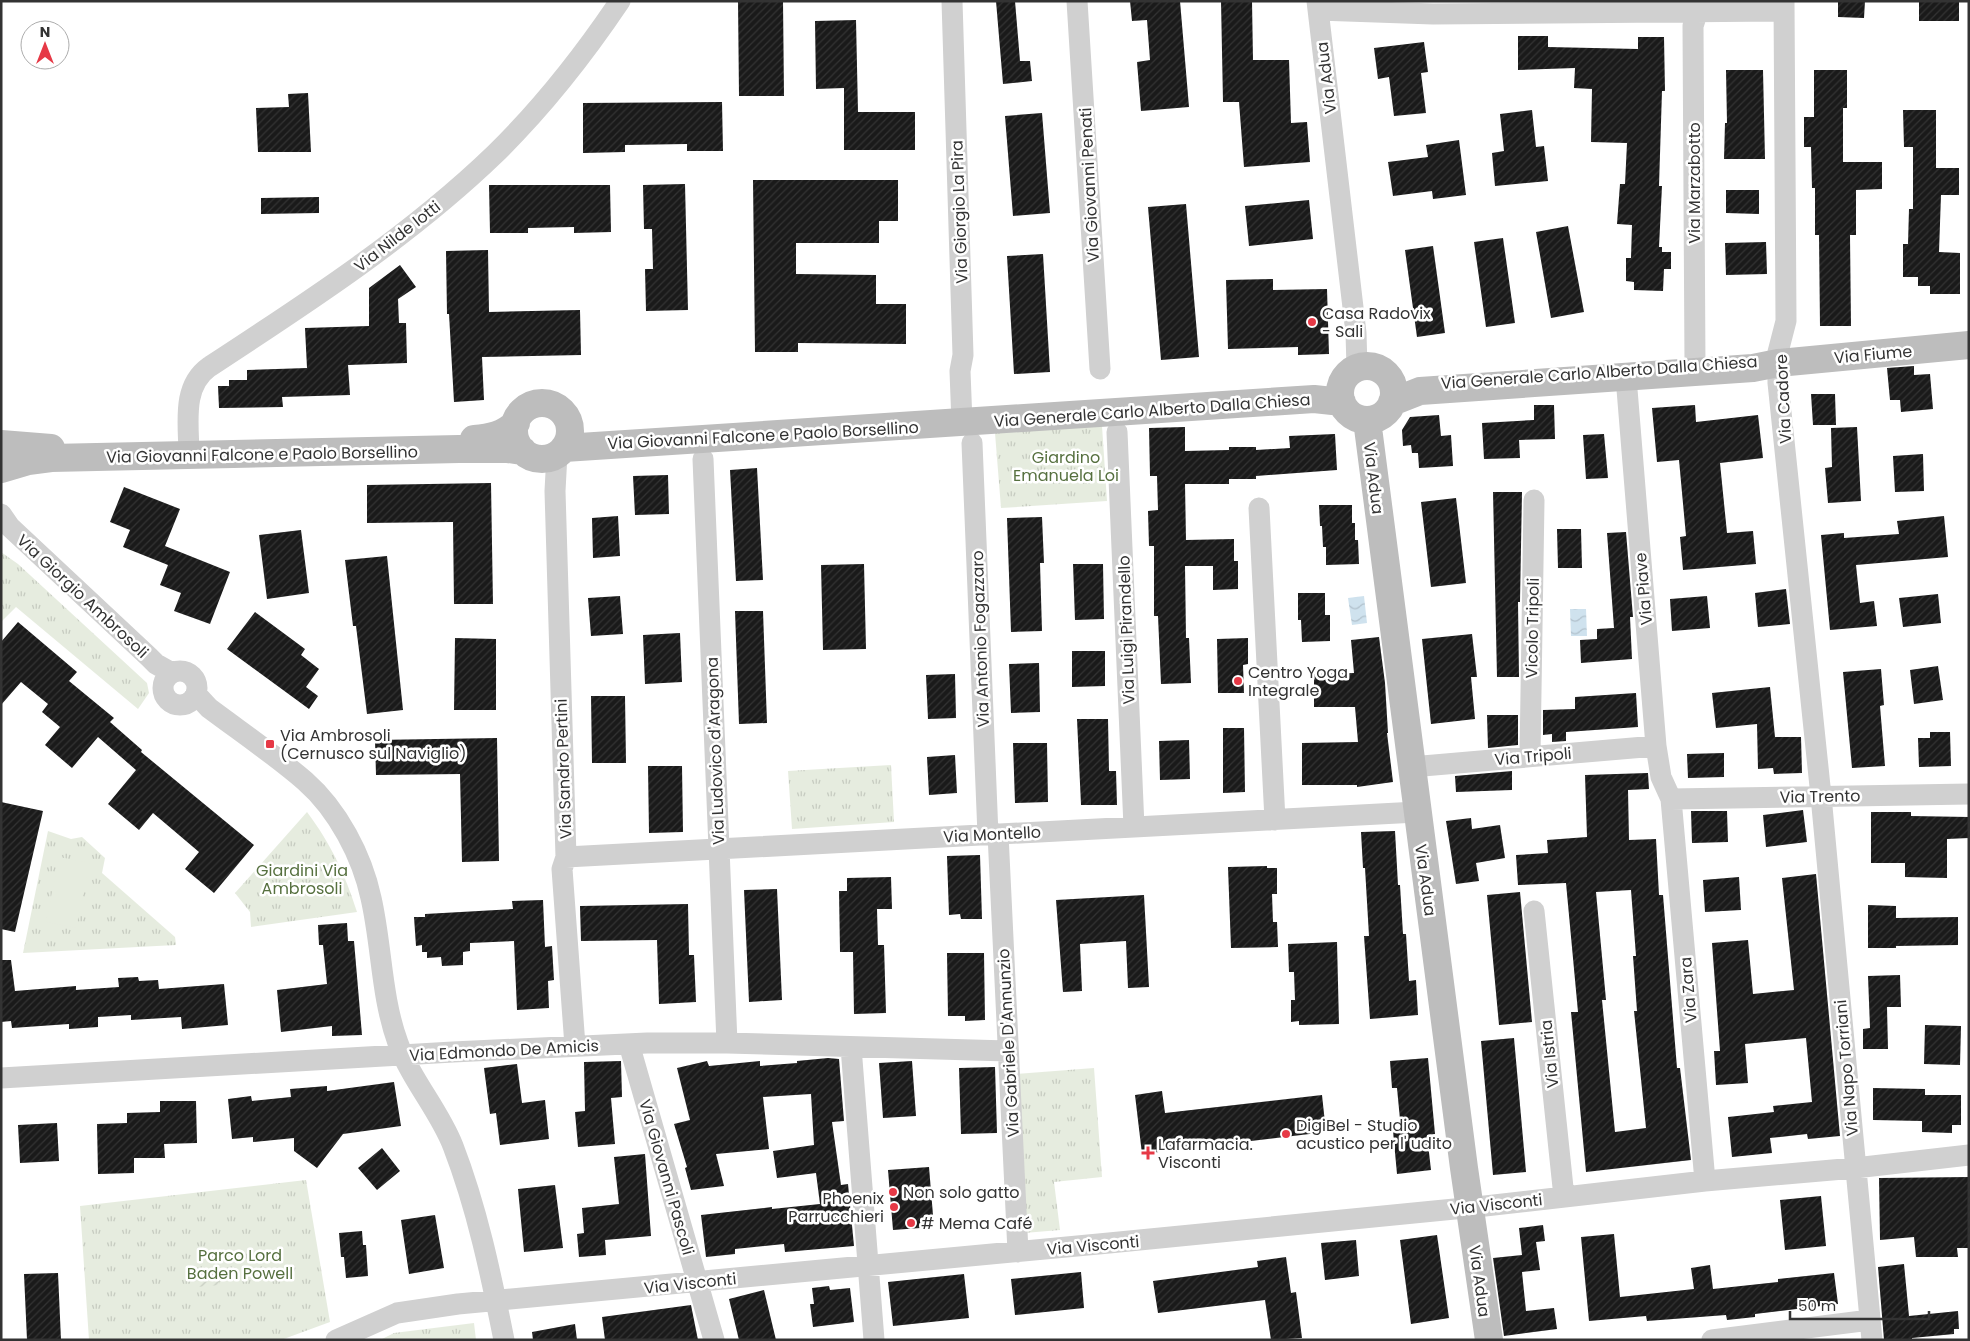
<svg xmlns="http://www.w3.org/2000/svg" width="1970" height="1341" font-family="Poppins,sans-serif">
  <defs>
    <pattern id="grass-tufts" width="24" height="20" patternUnits="userSpaceOnUse" patternTransform="scale(1.25)"><rect width="24" height="20" fill="#e6ecdf"/><path d="M3 7l-1-3M5 7V3M7 7l1-3M15 17l-1-3M17 17v-4M19 17l1-3" fill="none" stroke="#c6cbc0"/></pattern>
    <pattern id="garden-furrows" width="10" height="10" patternUnits="userSpaceOnUse" patternTransform="scale(1.25)"><rect width="10" height="10" fill="#e6ecdf"/><path d="M-1 1l2-2M0 10L10 0M9 11l2-2" fill="none" stroke="#c6cbc0"/></pattern>
    <pattern id="water-waves" width="16" height="10" patternUnits="userSpaceOnUse" patternTransform="scale(1.25)"><rect width="16" height="10" fill="#cfe2ee"/><path d="M0 5q4-4 8 0t8 0" fill="none" stroke="#b2c2cd"/></pattern>
    <pattern id="building-hatch" width="6" height="6" patternUnits="userSpaceOnUse" patternTransform="scale(1.25)"><rect width="6" height="6" fill="#1a1a1a"/><path d="M-1 1l2-2M0 6l6-6M5 7l2-2" fill="none" stroke="#333"/></pattern>
  </defs>
  <rect width="100%" height="100%" fill="#fff"/>
  <path fill="url(#grass-tufts)" d="M1102 426 1107 501 1001 508 995 433Z
    M1 552 18 564 147 683 149 693 138 709 16 607 1 622Z
    M891 765 894 822 792 829 788 771Z
    M307 812C331 844 345 874 357 912L251 927 250 912 235 893Z
    M48 831 71 839 82 837 105 858 102 873 175 937 176 945 23 953Z
    M1094 1068 1102 1177 1054 1182 1060 1230 1024 1233 1016 1074Z
    M306 1180 330 1322 281 1340H89L80 1206Z
    M474 1323 476 1340H380L394 1333Z"/>
  <path fill="url(#garden-furrows)" d="M218 1269 220 1285 196 1287 194 1271Z"/>
  <path fill="#e6ecdf" d="M59 857 90 863 76 928 46 922Z"/>
  <path fill="url(#water-waves)" d="M1364 596 1367 623 1352 625 1348 598Z
    M1570 609H1586L1587 636H1571Z"/>
  <path fill="url(#building-hatch)" fill-rule="evenodd" d="M738 1H783L784 96H739Z
    M996 1H1015L1020 61H1030L1032 81 1003 84Z
    M1130 1H1180L1189 107 1141 111 1137 62 1150 60 1147 20 1132 21Z
    M1221 1H1252L1253 60H1289L1291 123 1307 122 1310 162 1244 167 1239 102H1223Z
    M1838 1H1865L1864 18 1838 17Z
    M1919 1H1959V21H1919Z
    M856 20 858 112H915V150H844V88L816 89 815 21Z
    M1518 36H1548V47L1638 49V37H1664L1665 91H1662L1659 186H1662L1659 247H1662V252H1671V269H1664L1663 291 1634 290V282L1626 281V258H1631L1632 225 1617 224 1620 184H1625L1627 143 1591 142 1592 89 1574 88 1575 68 1518 70Z
    M1424 42 1428 72 1421 73 1426 113 1394 116 1389 77 1378 79 1374 48Z
    M1726 70H1763L1765 159H1724L1725 123H1727Z
    M1814 70H1847V108H1843V162H1882V189L1856 190V235H1850L1851 326H1820L1819 235H1815V188H1812L1811 147H1804V117H1814Z
    M308 93 311 152H258L256 108 289 107 288 94Z
    M722 102 723 151H687V144L625 145V152L583 153V103Z
    M1532 110 1536 147 1544 146 1548 181 1495 186 1492 153 1504 151 1500 114Z
    M1903 110H1936V168H1959V195H1941L1939 252 1960 253V294H1930V286H1918V277H1903V244H1908L1909 209H1913V147H1904Z
    M1042 113 1050 213 1013 216 1005 116Z
    M1459 140 1466 195 1433 199 1432 191 1393 196 1388 162 1428 157 1426 145Z
    M753 180H898V221H879V243H796V274L876 275V304H906V344L798 343V352H755Z
    M685 184 688 310 646 311 645 269H653L652 229H644L643 185Z
    M489 185H610L611 232 574 233V227L528 228V233H490Z
    M1726 190H1759V214L1726 213Z
    M319 197V213L261 214V198Z
    M1309 200 1313 239 1249 246 1245 206Z
    M1186 204 1199 357 1161 360 1148 207Z
    M1568 226 1584 312 1551 318 1536 232Z
    M1503 238 1515 323 1486 327 1474 242Z
    M1766 242 1767 274 1726 275 1725 243Z
    M1433 246 1445 333 1417 337 1405 250Z
    M488 250 489 312 580 310 581 355 482 357 484 400 454 402 449 314H447L446 251Z
    M1043 254 1050 372 1014 374 1007 256Z
    M400 265 416 287 398 299 399 323H406L407 363 348 365 350 395 282 397 283 407 219 408 218 386H229V380H247V370L307 368 305 328 369 326V288Z
    M1273 279V290L1327 289 1329 354 1298 355V347L1228 349 1226 280Z
    M1914 366V375L1930 374 1933 409 1901 412 1900 400H1890L1887 368Z
    M1811 394H1835L1836 425H1813Z
    M1534 405H1554L1555 439 1519 440 1520 458 1484 459 1482 423 1534 420Z
    M1695 405 1696 422 1758 415 1763 458 1720 463 1727 533 1753 531 1756 564 1683 570 1680 537 1686 536 1679 460 1657 462 1652 408Z
    M1439 415 1441 436 1451 435 1453 466 1419 468 1418 453H1412L1411 445 1403 446 1402 430 1410 417Z
    M1185 427V451L1229 450V447H1256V450L1290 448 1289 436 1335 434 1337 470 1256 476V479H1229V484H1185L1186 540 1234 539V561H1238V589L1213 590V566H1185L1186 638H1189L1191 683 1161 684 1158 616H1154V546H1149L1148 511 1158 510 1157 476H1150L1149 428Z
    M1857 427 1861 501 1828 503 1825 468 1832 467 1831 428Z
    M1604 434 1608 478 1586 479 1583 435Z
    M1923 454 1924 491 1895 492 1893 456Z
    M757 468 763 580 736 581 730 470Z
    M668 475 669 514 635 515 633 476Z
    M491 483 493 604H454L453 522 367 523V485Z
    M124 487 180 509 165 546 230 572 210 624 174 611 181 593 160 585 168 565 123 547 130 530 110 522Z
    M1493 492H1522L1520 602H1518L1519 677H1497Z
    M1456 498 1466 583 1431 587 1421 502Z
    M1319 505H1352V523H1355V540H1358L1359 564 1326 565V547H1323L1322 526H1320Z
    M618 516 620 556 593 558 592 518Z
    M1944 516 1948 557 1856 565 1860 603 1874 601 1877 626 1830 630 1821 535 1844 533V538L1899 534 1897 521Z
    M1042 517 1044 563H1040L1042 631 1011 632 1007 518Z
    M1557 529H1581L1582 568H1558Z
    M301 530 309 593 267 599 259 535Z
    M1626 532 1633 617H1630L1632 659 1581 663 1580 640 1597 639V629L1614 628 1607 533Z
    M387 556 403 710 367 714 356 626H353L345 560Z
    M864 564 866 649 823 650 821 565Z
    M1073 564H1103L1104 619 1075 620Z
    M1786 589 1790 624 1758 627 1755 593Z
    M1298 593H1325V615H1330V641L1302 642 1301 620H1298Z
    M1938 594 1941 623 1903 627 1899 598Z
    M620 596 623 634 591 636 588 598Z
    M1707 596 1710 628 1672 631 1670 599Z
    M735 611H763L767 723 739 724Z
    M255 612 305 649 301 655 319 669 306 687 318 696 309 709 227 649Z
    M18 622 77 672 69 681 114 718 110 722 142 750 141 752 254 845 214 893 185 869 199 852 153 813 139 830 108 804 136 770 98 737 72 768 45 745 60 727 42 712 48 704 21 682 1 705V642Z
    M680 633 682 682 645 684 643 635Z
    M1472 634 1477 677H1471L1475 719 1431 724 1422 639Z
    M1379 637 1385 683 1388 733H1387L1393 782 1357 787V785H1302V743L1358 742 1355 707H1314V674L1354 673 1351 640Z
    M455 638 496 639V710H454Z
    M1248 638V664L1243 665 1244 693H1218L1217 639Z
    M1072 651H1105V686L1072 687Z
    M1039 663 1040 712 1011 713 1009 664Z
    M1938 666 1943 700 1914 704 1910 670Z
    M1881 669 1884 705 1880 706 1885 766 1852 768 1843 672Z
    M955 674 956 718 928 719 926 675Z
    M1770 687 1775 737H1801L1802 773 1774 774 1773 768 1758 769 1757 724 1716 728 1712 693Z
    M1636 693 1638 727 1566 732V741L1552 742V734L1543 735V710L1575 709V697Z
    M591 696H625L626 763H592Z
    M1487 715H1518V745L1488 748Z
    M1077 719H1108L1109 771H1116L1117 805H1081Z
    M1223 728H1244L1245 792 1223 793Z
    M1930 732H1950L1951 766 1919 767 1918 738H1930Z
    M497 738 499 861 462 862 460 774 376 775 375 740Z
    M1189 740 1190 779 1160 780 1159 741Z
    M1013 743H1047L1048 802 1015 803Z
    M1724 753V777L1688 778 1687 754Z
    M955 755 957 793 929 795 927 757Z
    M648 766H682L683 832 649 833Z
    M1512 771V790L1456 792 1455 776Z
    M1648 773 1649 789 1628 790 1629 840 1656 839 1659 895H1663L1677 1068H1680L1691 1160 1586 1172 1571 1012H1578L1566 883 1518 885 1516 855 1548 853 1547 840 1587 837 1585 775ZM1631 890 1636 956H1633L1637 1011H1634L1646 1128 1615 1132 1602 1000H1606L1596 892Z
    M1 802 43 811 15 932 1 929Z
    M1803 810 1807 842 1766 847 1763 815Z
    M1691 811H1727L1728 842 1692 843Z
    M1871 812H1911V816L1969 817V838L1947 839V878L1905 877V863H1871Z
    M1471 818 1472 829 1500 825 1505 858 1476 863 1479 881 1456 884 1446 821Z
    M1395 831 1398 885H1400L1403 934H1406L1409 981 1416 980 1418 1015 1370 1019 1364 936H1369L1365 868H1363L1361 832Z
    M980 855 982 919H961L960 914 949 915 947 856Z
    M1267 866V868H1277V894H1272L1273 922H1277L1278 947 1231 948 1228 867Z
    M1816 874 1840 1136 1808 1139 1807 1134 1770 1138 1772 1153 1732 1157 1728 1117 1774 1112 1773 1106 1812 1102 1806 1038 1745 1044 1748 1083 1716 1085 1714 1051H1720L1712 943 1748 940 1753 994 1794 990 1782 878Z
    M891 877 892 909H877L878 945H884L886 1013 854 1014 853 952H840L839 891H847V878Z
    M1739 877 1741 910 1705 912 1703 880Z
    M777 889 782 1000 749 1002 744 890Z
    M1520 892 1532 1022 1499 1025 1487 895Z
    M1144 895 1149 987 1128 988 1126 941 1080 944 1082 991 1063 992 1056 900Z
    M543 900 545 947 552 946 554 980 548 981 549 1008 517 1010 514 941 470 943V951L463 952V965L442 966 441 957 427 958V952H422V945L416 946 414 917H425V914L513 909 512 901Z
    M688 904 689 955H694L696 1002 659 1004 657 940 581 941 580 906Z
    M1868 905 1896 906V918L1958 917V945L1896 946V948H1868Z
    M347 923 348 941H354L362 1035 332 1036V1026L281 1032 277 990 327 984 323 945H319L318 925Z
    M1337 942 1339 1024 1299 1025V1021L1291 1022V1000H1295L1294 972H1289L1288 944Z
    M947 953H984L985 1020 965 1021V1016H948Z
    M1 960H11L15 991 76 986V990L119 987 118 978 138 977 139 981 158 980 159 989 224 984 228 1025 182 1029 181 1017 131 1020V1015L98 1017V1027L69 1029V1024L12 1028 11 1021 1 1022Z
    M1900 975 1901 1007H1887L1888 1049H1863V1029L1870 1028 1868 976Z
    M1925 1025 1961 1026 1960 1065 1924 1064Z
    M1514 1038 1526 1172 1493 1175 1481 1041Z
    M828 1058 839 1059 844 1121 832 1122 841 1185 848 1184 854 1246 785 1252 784 1244 735 1249V1254L706 1257 701 1215 772 1207V1209L820 1204 816 1173 777 1178 773 1151 814 1145 811 1094 763 1097 769 1149 716 1154 724 1186 691 1190 685 1168 687 1167 674 1124 690 1120 677 1068 707 1061 709 1066 760 1061V1066L797 1063V1061Z
    M1428 1058 1435 1134 1427 1135 1431 1170 1397 1174 1393 1131 1401 1130 1397 1088H1392L1390 1061Z
    M621 1061 622 1097 611 1098 615 1144 578 1147 575 1112 585 1111 584 1062Z
    M912 1061 916 1116 883 1118 879 1063Z
    M517 1064 522 1103 545 1100 549 1139 500 1145 496 1113 490 1114 484 1068Z
    M995 1067 997 1133 961 1134 959 1068Z
    M394 1082 401 1126 343 1134 317 1168 294 1151V1138L253 1142V1137L232 1139 228 1099 251 1096 252 1101 291 1097 290 1089 327 1086V1091Z
    M1873 1088 1925 1089V1095H1961V1125H1952V1133L1922 1132V1121L1873 1120Z
    M1162 1091 1165 1113 1322 1095 1326 1132 1142 1154 1135 1095Z
    M160 1101H196L197 1143 164 1144 165 1158H134V1173L98 1174 97 1124 127 1123V1113L160 1112Z
    M57 1123 59 1161 20 1163 18 1125Z
    M382 1148 400 1171 377 1190 358 1168Z
    M645 1154 651 1236 605 1240 606 1255 579 1257 577 1234 584 1233 582 1208 619 1204 614 1157Z
    M929 1167 934 1227 893 1230 888 1170Z
    M1969 1177V1248H1957L1958 1257H1916L1914 1237 1880 1240 1879 1178Z
    M555 1185 563 1248 524 1252 518 1189Z
    M1821 1196 1826 1246 1785 1250 1780 1200Z
    M435 1215 444 1268 409 1274 401 1220Z
    M1543 1225 1545 1241 1536 1242 1540 1270 1522 1272 1526 1311 1554 1308 1557 1329 1504 1336 1493 1258 1522 1255 1519 1228Z
    M362 1231 363 1245H366L368 1276 346 1278 344 1257H341L339 1233Z
    M1614 1234 1620 1297 1694 1289 1691 1268 1710 1265 1713 1289 1778 1282V1279L1834 1273 1838 1304 1755 1314V1317L1727 1320 1726 1315 1647 1321 1646 1316 1589 1321 1581 1237Z
    M1437 1235 1449 1318 1411 1324 1400 1240Z
    M1356 1240 1359 1276 1325 1280 1321 1243Z
    M1286 1257 1291 1293 1296 1292 1302 1338 1271 1340 1265 1300 1158 1313 1153 1281 1258 1267 1257 1261Z
    M1904 1264 1909 1316 1958 1311 1959 1329H1954V1334L1912 1338V1340H1884L1878 1267Z
    M1081 1272 1084 1308 1015 1315 1011 1279Z
    M58 1273 61 1340H27L24 1274Z
    M964 1274 969 1318 893 1326 888 1282Z
    M829 1286 830 1290 850 1288 854 1322 813 1327 810 1304H814L812 1288Z
    M764 1290 776 1340H739L729 1299Z
    M691 1305 698 1340H605L602 1317Z
    M575 1324 577 1340H533L532 1332Z"/>
  <g fill="none" stroke-linecap="round" stroke-linejoin="round">
    <path stroke="#d0d0d0" stroke-width="21" d="M952 1 963 355 960 371 962 423
      M1077 1 1100 369
      M1317 1 1356 333 1357 368
      M1784 1 1786 321 1778 352V383L1821 796 1872 1340
      M1318 10 1433 14 1784 11
      M1695 365 1693 26 1701 1
      M1626 377 1656 746 1661 777 1671 799 1705 1181
      M1117 432 1134 827
      M972 443 988 835
      M557 454 555 491 566 857 562 869 575 1046
      M189 456C189 425 181 387 209 367 307 303 410 236 495 154 542 108 583 56 620 1
      M703 459 727 1043
      M1259 508 1275 820
      M1 514 10 527 149 657 156 664 172 673
      M163 688a17 17 0 1 1 34 0a17 17 0 1 1-34 0Z
      M196 694 209 708C241 732 275 755 305 781 338 810 362 856 371 898 382 946 381 997 398 1043 411 1080 439 1110 453 1146 477 1208 491 1275 504 1340
      M1530 756 1534 500
      M1411 767 1656 746
      M1671 799 1969 794
      M998 834 1018 1252
      M566 857 1417 812
      M1534 911 1564 1197
      M629 1044 714 1340
      M851 1047 874 1340
      M1 1078 453 1052 647 1043H727L1008 1051
      M336 1340 397 1313 458 1304 1109 1243 1485 1206 1705 1181 1855 1168 1969 1155
      M1712 1340 1870 1320"/>
    <path stroke="#bdbdbd" stroke-width="28" d="M1340 393a27 27 0 1 1 54 0a27 27 0 1 1-54 0Z
      M1392 402 1420 391 1753 368 1778 363 1969 345
      M514 431a28 28 0 1 1 56 0a28 28 0 1 1-56 0Z
      M1367 420 1464 1168 1489 1340
      M474 439C490 438 504 435 516 423
      M1 444 51 448
      M564 448 1314 399 1342 402
      M1 469 28 461 51 458 459 449H508L523 451"/>
  </g>
  <g fill="#e63946" stroke="#fff" stroke-width="2">
    <circle cx="1312" cy="322" r="5"/>
    <circle cx="1238" cy="681" r="5"/>
    <rect x="265" y="739" width="10" height="10" rx="2.5"/>
    <circle cx="1286" cy="1134" r="5"/>
    <path d="M1145.5 1145.5h5v5h5v5h-5v5h-5v-5h-5v-5h5z"/>
    <circle cx="893" cy="1192" r="5"/>
    <circle cx="894" cy="1207" r="5"/>
    <circle cx="911" cy="1223" r="5"/>
  </g>
  <g text-anchor="middle" stroke-width="5" stroke-linejoin="round" paint-order="stroke">
    <g font-size="16" fill="#333" stroke="#fff">
      <text transform="translate(1326 78) rotate(-97)" y="6">Via Adua</text>
      <text transform="translate(1694 183) rotate(-90)" y="6">Via Marzabotto</text>
      <text transform="translate(1089 185) rotate(-93)" y="6">Via Giovanni Penati</text>
      <text transform="translate(959 212) rotate(-92)" y="6">Via Giorgio La Pira</text>
      <text transform="translate(397 236) rotate(-38)" y="6">Via Nilde Iotti</text>
      <text transform="translate(1873 354) rotate(-5)" y="6">Via Fiume</text>
      <text transform="translate(1599 372) rotate(-4)" y="6">Via Generale Carlo Alberto Dalla Chiesa</text>
      <text transform="translate(1783 399) rotate(-93)" y="6">Via Cadore</text>
      <text transform="translate(1152 410) rotate(-4)" y="6">Via Generale Carlo Alberto Dalla Chiesa</text>
      <text transform="translate(763 435) rotate(-3)" y="6">Via Giovanni Falcone e Paolo Borsellino</text>
      <text transform="translate(262 454) rotate(-1)" y="6">Via Giovanni Falcone e Paolo Borsellino</text>
      <text transform="translate(1374 478) rotate(83)" y="6">Via Adua</text>
      <text transform="translate(1643 589) rotate(-95)" y="6">Via Piave</text>
      <text transform="translate(83 596) rotate(43)" y="6">Via Giorgio Ambrosoli</text>
      <text transform="translate(1532 628) rotate(-89)" y="6">Vicolo Tripoli</text>
      <text transform="translate(1126 630) rotate(-92)" y="6">Via Luigi Pirandello</text>
      <text transform="translate(980 639) rotate(-92)" y="6">Via Antonio Fogazzaro</text>
      <text transform="translate(715 751) rotate(-92)" y="6">Via Ludovico d'Aragona</text>
      <text transform="translate(1533 756) rotate(-5)" y="6">Via Tripoli</text>
      <text transform="translate(563 769) rotate(-92)" y="6">Via Sandro Pertini</text>
      <text transform="translate(1820 796) rotate(-1)" y="6">Via Trento</text>
      <text transform="translate(992 834) rotate(-3)" y="6">Via Montello</text>
      <text transform="translate(1426 880) rotate(82)" y="6">Via Adua</text>
      <text transform="translate(1688 990) rotate(-95)" y="6">Via Zara</text>
      <text transform="translate(1008 1043) rotate(-93)" y="6">Via Gabriele D'Annunzio</text>
      <text transform="translate(504 1050) rotate(-3)" y="6">Via Edmondo De Amicis</text>
      <text transform="translate(1549 1054) rotate(-96)" y="6">Via Istria</text>
      <text transform="translate(1846 1068) rotate(-95)" y="6">Via Napo Torriani</text>
      <text transform="translate(667 1177) rotate(74)" y="6">Via Giovanni Pascoli</text>
      <text transform="translate(1496 1204) rotate(-6)" y="6">Via Visconti</text>
      <text transform="translate(1093 1245) rotate(-5)" y="6">Via Visconti</text>
      <text transform="translate(1480 1281) rotate(82)" y="6">Via Adua</text>
      <text transform="translate(690 1283) rotate(-6)" y="6">Via Visconti</text>
    </g>
    <g font-size="16" fill="#333" stroke="#fff" text-anchor="start">
      <text x="1322" y="319">Casa Radovix<tspan x="1322" dy="18">- Sali</tspan></text>
      <text x="1248" y="678">Centro Yoga<tspan x="1248" dy="18">Integrale</tspan></text>
      <text x="280" y="741">Via Ambrosoli<tspan x="280" dy="18">(Cernusco sul Naviglio)</tspan></text>
      <text x="1296" y="1131">DigiBel - Studio<tspan x="1296" dy="18">acustico per l' udito</tspan></text>
      <text x="1158" y="1150">Lafarmacia.<tspan x="1158" dy="18">Visconti</tspan></text>
      <text x="903" y="1198">Non solo gatto</text>
      <text x="884" y="1204" text-anchor="end">Phoenix<tspan x="884" dy="18">Parrucchieri</tspan></text>
      <text x="921" y="1229"># Mema Café</text>
    </g>
    <g font-size="16" fill="#56703f" stroke="#fff">
      <text x="1066" y="463">Giardino<tspan x="1066" dy="18">Emanuela Loi</tspan></text>
      <text x="302" y="876">Giardini Via<tspan x="302" dy="18">Ambrosoli</tspan></text>
      <text x="240" y="1261">Parco Lord<tspan x="240" dy="18">Baden Powell</tspan></text>
    </g>
  </g>
  <rect width="1970" height="1341" fill="none" stroke="#333333" stroke-width="5"/>
  <g transform="translate(45 45)"><circle r="24" fill="#ffffff" stroke="#adadad"/>
  <path d="M0-4L9 19L0 12L-9 19Z" fill="#e63946"/>
  <text y="-8" font-size="14" font-weight="bold" text-anchor="middle" fill="#333333">N</text>
  </g>
  <path d="M1790 1311v8h139v-8" fill="none" stroke="#333333" stroke-width="2.5"/>
  <text x="1798" y="1311" font-size="15" fill="#333333" stroke="#ffffff" stroke-width="4" paint-order="stroke">50 m</text>
</svg>
